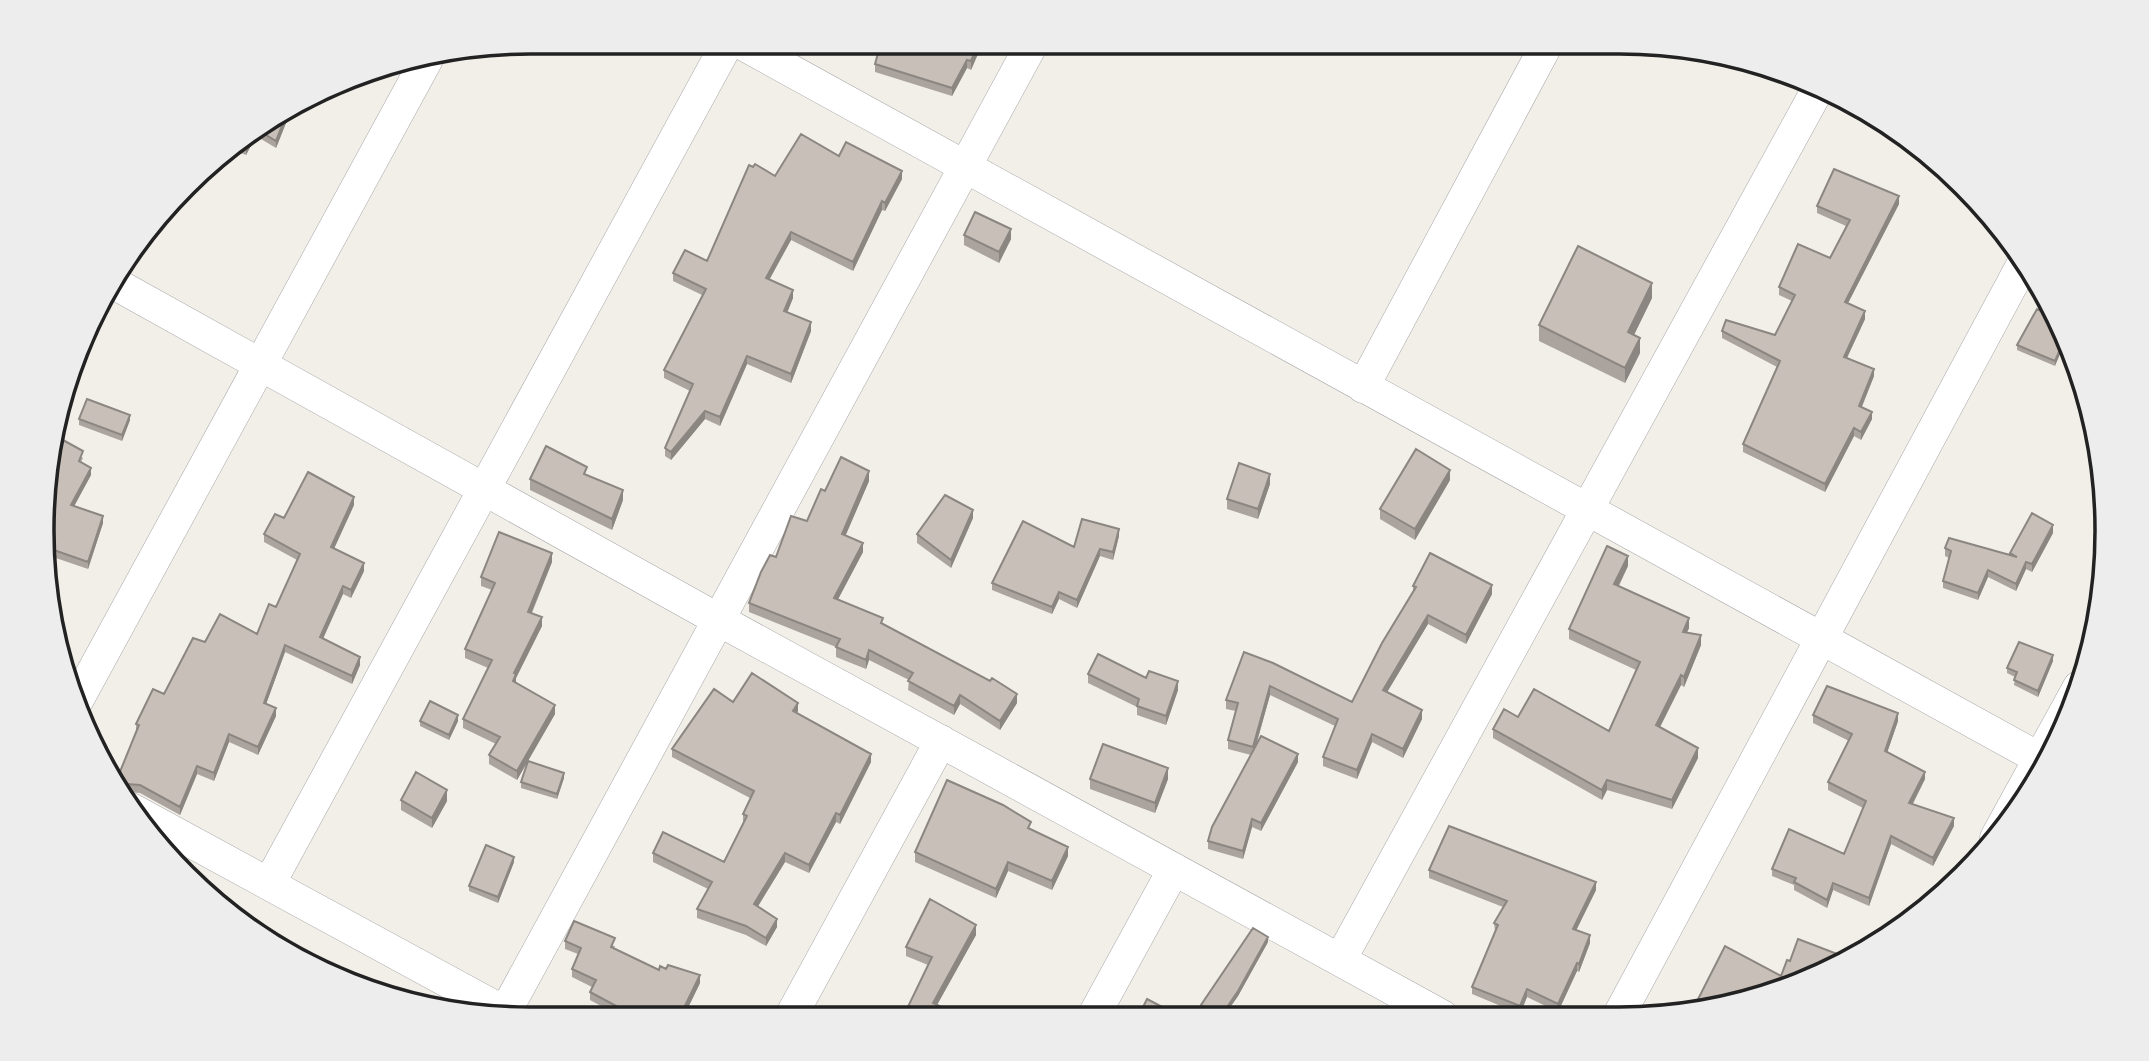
<svg xmlns="http://www.w3.org/2000/svg" width="2149" height="1061" font-family="Ubuntu,sans-serif">
  <rect width="100%" height="100%" fill="#f2efe9"/>
  <g fill="none" stroke-linecap="round" stroke-linejoin="round">
    <g stroke="#a9a9a9" stroke-width="33">
      <path id="minor" d="M739 42 2044 761
        M112 282 719 620 1442 1016
        M1363 387 1548 42
        M78 699 427 59
        M131 809 515 1018
        M1996 838 2079 687
        M269 884 728 42
        M1340 960 1819 87
        M1619 1015 2025 260
        M503 1016 1033 42
        M1093 1017 1174 869
        M790 1018 941 741"/>
    </g>
    <use href="#minor" stroke="#fff" stroke-width="32"/>
  </g>
  <path fill="#aba49e" d="M981 42V47L971 70 967 68 952 96 875 72V64Z
    M290 113 276 148 256 136 246 155 228 148 233 143Z
    M839 156 902 179 885 211 882 210 853 271 791 240 769 279 793 298 787 313 811 331 791 383 747 364 720 426 705 419 671 460 665 456V448L690 391 664 378V370L702 295 673 281V273L707 261 775 176Z
    M1899 204 1848 303 1865 319 1847 358 1874 376 1862 407 1872 419 1861 440 1854 436 1825 492 1743 452V444L1777 367 1722 338V331L1775 335 1792 301 1779 295V287L1830 258 1846 226 1817 213V206Z
    M964 235 1011 239 999 263 964 245Z
    M1652 298 1634 335 1640 353 1625 383 1539 341V325Z
    M2058 321 2055 366 2017 350V345Z
    M78 349 87 360 68 400 63 396Z
    M79 419 130 420 122 441 79 425Z
    M52 434 83 458 81 462 91 475 74 506 103 523 88 569 47 555Z
    M587 476 623 500 612 530 530 490V479Z
    M1450 480 1415 540 1380 519V509Z
    M869 481 845 536 863 552 838 599 883 624 1017 703 1000 730 960 704 954 715 908 690 909 680 869 660 866 669 836 657V647L749 612V603L776 557 807 521 825 491Z
    M1270 484 1258 519 1227 509V499Z
    M354 505 334 549 364 571 351 598 343 594 323 639 360 665 352 684 285 652 266 704 276 716 258 755 229 742 214 781 197 774 180 815 140 793 127 792 117 787V779L136 731V724L164 694 205 642 257 634 276 607 297 560 264 542V534L284 518Z
    M973 518 951 568 917 543V534Z
    M2053 533 2032 572 2026 569 2016 591 1988 577 1978 600 1943 588V581L1949 558 1945 556V548L2010 555V553Z
    M1119 536 1113 560 1100 556 1077 608 1059 599 1052 614 992 590V583L1074 547Z
    M552 562 532 613 542 626 516 678V683L555 714 517 780 489 764V755L496 744 463 728V719L488 668 465 658V649L492 590 481 586V577Z
    M1628 566 1619 586 1689 628 1687 632 1701 645 1684 687 1681 685 1660 727 1698 758 1672 809 1607 790 1602 800 1493 738V729L1518 717 1609 731 1636 670 1569 639V629Z
    M1413 586 1492 594 1466 644 1428 624 1387 692 1422 719 1403 758 1372 742 1357 779 1323 766V757L1335 726 1270 695 1256 746 1298 762 1261 831 1252 827 1243 859 1208 849V841L1251 755 1228 749V740L1236 711 1226 709V700L1244 652 1352 702 1413 592Z
    M2053 661 2038 697 2014 685 2015 677 2007 673V668Z
    M1088 674 1146 678 1178 690 1166 725 1137 715V707L1088 683Z
    M733 702 798 711 797 713 871 762 840 824 836 822 809 873 785 862 757 907 777 927 766 946 746 935 697 918V909L708 889 653 862V853L724 862 743 823V814L750 798 672 757V749Z
    M1813 715 1898 721 1887 752 1925 779 1913 804 1954 826 1933 866 1891 844 1869 906 1833 890 1827 908 1794 890V885L1772 876V869L1844 854 1863 808 1828 790V782L1849 741 1813 723Z
    M420 721H458L449 740 420 726Z
    M564 778 557 799 521 788V782Z
    M1090 779H1168L1155 813 1090 789Z
    M401 800 447 801 432 828 401 810Z
    M1031 830 1068 856 1052 890 1008 871 996 898 915 862V852Z
    M514 862 498 903 469 891V886Z
    M1429 870 1596 890 1576 930 1590 943 1579 972 1577 971 1558 1012 1527 997 1520 1014 1472 994V987L1495 931 1494 923 1503 907 1429 878Z
    M976 935 937 1005 962 1017 904 1018V1015L928 965 906 956V947Z
    M565 941 615 946 614 948 659 970 700 983 683 1018 625 1019 590 1000V992L592 987 572 977V969L578 954 565 949Z
    M1268 942 1238 996 1224 1016 1210 1017 1201 1010V1005Z"/>
  <path fill="#8b8681" d="M979 42H981V47L971 70V61Z
    M967 60V68L952 96V88Z
    M290 113 276 148V141L286 115Z
    M256 131V136L246 155V147L254 132Z
    M902 171V179L885 211V203Z
    M1899 196V204L1845 309V302Z
    M882 201V210L853 271V262Z
    M1011 229V239L999 263V252Z
    M791 232V240L766 286V278Z
    M1652 283V298L1628 347V332Z
    M793 290V298L784 320V311Z
    M1865 311V319L1844 364V357Z
    M811 322V331L791 383V374Z
    M2066 336 2067 338 2055 366V361Z
    M1640 338V353L1625 383V368Z
    M87 353V360L68 400V393Z
    M747 356V364L720 426V417Z
    M1874 369V376L1859 413V406Z
    M705 411V419L671 460V452Z
    M1872 412V419L1861 440V432Z
    M130 415V420L122 441V435Z
    M1854 428V436L1825 492V484Z
    M91 468V475L71 512V505Z
    M1450 470V480L1415 540V529Z
    M869 471V481L842 544V534Z
    M1270 474V484L1258 519V509Z
    M623 490V500L612 530V519Z
    M354 497V505L331 555V547Z
    M973 510V518L951 568V560Z
    M103 516V523L88 569V562Z
    M2053 525V533L2032 572V564Z
    M1119 529V536L1113 560V552Z
    M863 543V552L834 607V598Z
    M1100 549V556L1077 608V600Z
    M552 553V562L528 621V612Z
    M1628 556V566L1614 594V584Z
    M2026 562V569L2016 591V584Z
    M364 563V571L351 598V590Z
    M1988 570V577L1978 600V593Z
    M1492 585V594L1466 644V635Z
    M343 586V594L320 645V637Z
    M1059 592V599L1052 614V607Z
    M1428 615V624L1383 699V690Z
    M542 617V626L516 678V683L513 681 514 673Z
    M1689 618V628L1683 641V632Z
    M1701 635V645L1684 687V677Z
    M285 645V652L264 710V703Z
    M869 650V660L866 669V660Z
    M2053 655V661L2038 697V691Z
    M360 657V665L352 684V676Z
    M1681 675V685L1656 735V725Z
    M1178 681V690L1166 725V716Z
    M1270 686V695L1253 755V747Z
    M1017 694V703L1000 730V721Z
    M960 695V704L954 715V706Z
    M798 703V711L793 719V711Z
    M555 705V714L517 780V771Z
    M276 708V716L258 755V747Z
    M1422 710V719L1403 758V749Z
    M1898 713V721L1885 759V751Z
    M458 715V721L449 740V735Z
    M229 734V742L214 781V773Z
    M1372 734V742L1357 779V770Z
    M1698 748V758L1672 809V800Z
    M871 754V762L840 824V815Z
    M1298 754V762L1261 831V823Z
    M197 766V774L180 815V807Z
    M1168 768V779L1155 813V803Z
    M1925 772V779L1909 810V803Z
    M564 773V778L557 799V794Z
    M1607 780V790L1602 800V790Z
    M447 790V801L432 828V818Z
    M836 813V822L809 873V865Z
    M1954 818V826L1933 866V858Z
    M1252 819V827L1243 859V851Z
    M1891 836V844L1869 906V898Z
    M1068 847V856L1052 890V881Z
    M785 853V862L754 913V904Z
    M514 857V862L498 903V897Z
    M1008 862V871L996 898V889Z
    M1596 882V890L1573 937V929Z
    M1833 883V890L1827 908V900Z
    M777 919V927L766 946V938Z
    M976 925V935L933 1012V1003Z
    M1590 935V943L1579 972V964Z
    M1268 937V942L1238 996 1224 1016H1221Z
    M1577 963V971L1558 1012V1004Z
    M700 975V983L683 1018H679Z
    M1527 989V997L1520 1014V1006Z"/>
  <path fill="#c7bfb8" stroke="#8b8681" stroke-width="2" d="M881 42H979L971 61 967 60 952 88 875 64Z
    M286 115 276 141 258 130Z
    M254 132 246 147 234 143Z
    M801 134 839 156 846 142 902 171 885 203 882 201 853 262 791 232 766 278 793 290 784 311 811 322 791 374 747 356 720 417 705 411 671 452 665 448 693 384 664 370 706 289 673 273 685 250 707 261 749 165 753 167 755 164 775 176Z
    M1834 169 1899 196 1845 302 1865 311 1844 357 1874 369 1859 406 1872 412 1861 432 1854 428 1825 484 1743 444 1780 361 1722 331 1726 320 1775 335 1795 295 1779 287 1798 244 1830 258 1850 220 1817 206Z
    M975 212 1011 229 999 252 964 235Z
    M1578 246 1652 283 1628 332 1640 338 1625 368 1539 325Z
    M2037 309 2058 321 2066 336 2055 361 2017 345Z
    M78 349 87 353 68 393 65 390Z
    M87 399 130 415 122 435 79 419Z
    M52 434 83 451 79 461 91 468 71 505 103 516 88 562 48 548Z
    M546 446 587 467 584 474 623 490 612 519 530 479Z
    M1416 449 1450 470 1415 529 1380 509Z
    M841 457 869 471 842 534 863 543 834 598 883 618 881 623 990 681 992 678 1017 694 1000 721 960 695 954 706 908 681 913 673 869 650 866 660 836 647 840 639 749 603 761 572 770 555 776 557 791 516 807 521 821 489 825 491Z
    M1239 463 1270 474 1258 509 1227 499Z
    M308 472 354 497 331 547 364 563 351 590 343 586 320 637 360 657 352 676 285 645 264 703 276 708 258 747 229 734 214 773 197 766 180 807 140 785 127 784 117 779 139 725 136 724 153 689 164 694 193 638 205 642 220 614 257 634 269 604 276 607 300 554 264 534 275 514 284 518Z
    M945 495 973 510 951 560 917 534Z
    M2032 513 2053 525 2032 564 2026 562 2016 584 1988 570 1978 593 1943 581 1951 551 1945 548 1949 538 2017 557 2010 553Z
    M1082 519 1119 529 1113 552 1100 549 1077 600 1059 592 1052 607 992 583 1023 521 1074 547Z
    M499 532 552 553 528 612 542 617 514 673 516 674 513 681 555 705 517 771 489 755 500 737 463 719 492 660 465 649 495 583 481 577Z
    M1607 546 1628 556 1614 584 1689 618 1683 632 1701 635 1684 677 1681 675 1656 725 1698 748 1672 800 1607 780 1602 790 1493 729 1504 709 1518 717 1534 689 1609 731 1640 662 1569 629Z
    M1430 553 1492 585 1466 635 1428 615 1383 690 1422 710 1403 749 1372 734 1357 770 1323 757 1338 719 1270 686 1253 747 1228 740 1238 703 1226 700 1244 652 1273 663 1352 702 1382 643 1416 587 1413 586Z
    M2019 642 2053 655 2038 691 2014 680 2017 672 2007 668Z
    M1098 654 1146 678 1149 671 1178 681 1166 716 1137 706 1139 699 1088 674Z
    M752 673 798 703 793 711 871 754 840 815 836 813 809 865 785 853 754 904 777 919 766 938 746 926 697 909 712 882 653 853 663 832 724 862 747 816 743 814 754 791 672 749 714 689 733 702Z
    M1827 686 1898 713 1885 751 1925 772 1909 803 1954 818 1933 858 1891 836 1869 898 1833 883 1827 900 1794 882 1796 878 1772 869 1789 829 1844 854 1866 801 1828 782 1852 734 1813 715Z
    M430 701 458 715 449 735 420 721Z
    M1261 736 1298 754 1261 823 1252 819 1243 851 1208 841 1212 827Z
    M1103 744 1168 768 1155 803 1090 779Z
    M528 761 564 773 557 794 521 782Z
    M416 772 447 790 432 818 401 800Z
    M947 780 1003 805 1031 822 1028 828 1068 847 1052 881 1008 862 996 889 915 852Z
    M1449 826 1596 882 1573 929 1590 935 1579 964 1577 963 1558 1004 1527 989 1520 1006 1472 987 1498 925 1494 923 1507 901 1429 870Z
    M486 845 514 857 498 897 469 886Z
    M930 899 976 925 933 1003 962 1017 910 1018 904 1015 932 957 906 947Z
    M574 921 615 938 611 947 659 970 660 966 666 969 668 965 700 975 679 1018 628 1019 631 1014 590 992 596 980 572 969 581 948 565 941Z
    M1253 928 1268 937 1238 991 1221 1016H1218L1201 1005Z
    M1798 939 1840 955 1836 964 1806 982 1691 1013 1725 946 1781 976 1787 960 1790 961Z
    M1147 999 1168 1010 1165 1017H1138Z"/>
  <path d="M0 0H2149V1061H0ZM530 54H1619A476 476 0 0 1 2095 530V531A476 476 0 0 1 1619 1007H530A476 476 0 0 1 54 531V530A476 476 0 0 1 530 54Z" fill="#ededed" fill-rule="evenodd"/>
  <path fill="none" stroke="#222" stroke-width="3.5" d="M530 54H1619A476 476 0 0 1 2095 530V531A476 476 0 0 1 1619 1007H530A476 476 0 0 1 54 531V530A476 476 0 0 1 530 54Z"/>
</svg>
